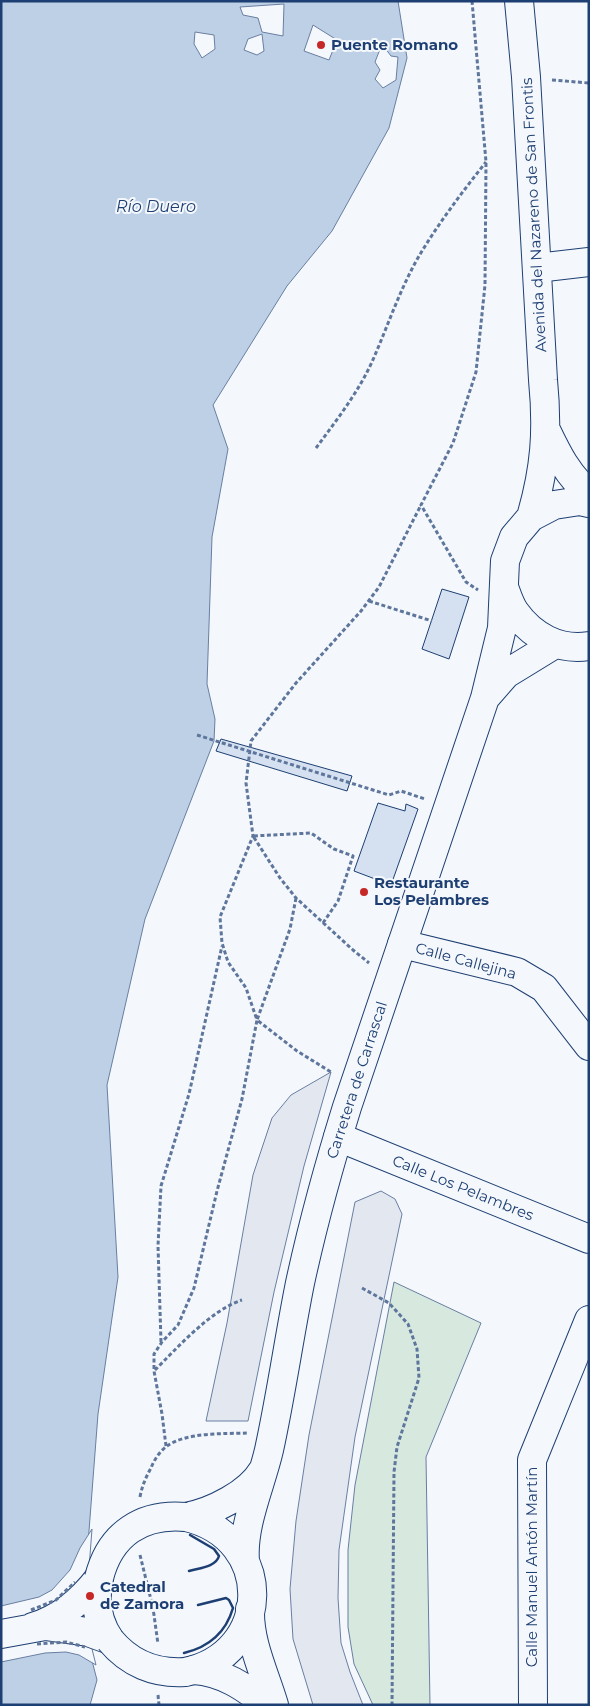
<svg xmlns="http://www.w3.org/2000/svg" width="590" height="1706" font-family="Montserrat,sans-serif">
  <rect width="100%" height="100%" fill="#f4f7fb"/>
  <path fill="#d7e8df" stroke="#687fa3" d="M394 1282 481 1323 426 1457 430 1705H373L354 1664 348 1627V1550L355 1485Z"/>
  <path fill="#e3e8f0" stroke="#687fa3" d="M331 1072 304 1166 274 1292 248 1421H206L227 1323 253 1175 272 1118 291 1095Z
    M381 1191 395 1199 402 1214 355 1437 339 1550 338 1598 341 1643 350 1672 363 1705H313L293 1639 290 1589 296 1521 309 1435 355 1202Z"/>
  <path fill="#bed0e5" stroke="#687fa3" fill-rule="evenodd" d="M1 1H398L407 58 389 128 332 231 287 286 213 405 228 449 212 537 207 684 215 719 214 741 145 919 107 1085 118 1277 98 1414 82 1622 97 1680 90 1705H1ZM284 4 283 36 262 32 258 18 243 15 240 7ZM313 25 337 40 329 60 304 51ZM195 32 214 35 215 49 202 58 194 44ZM262 34 264 51 257 55 244 50 248 39ZM382 44 391 56 398 57 396 80 383 88 375 79 380 70 375 62Z"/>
  <path fill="#f4f7fb" stroke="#687fa3" d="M92 1529 85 1621 96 1665 79 1655 66 1652 45 1653 1 1662V1606L39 1597 52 1590 70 1570 80 1548Z"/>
  <path fill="#d5e0f0" stroke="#1d3f73" d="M442 589 469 597 449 659 422 649Z
    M221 739 352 776 347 791 216 751Z
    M378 803 405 811 406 804 418 809 391 885 354 871Z"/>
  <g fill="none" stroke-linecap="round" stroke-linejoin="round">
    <g stroke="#1d3f73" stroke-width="30">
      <path id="minor" d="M537 268 589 262
        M402 944 517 972 544 988 589 1046
        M338 1137 589 1239
        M250 1609C249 1643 265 1674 274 1705
        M194 1670C223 1672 245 1687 267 1705
        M533 1705 532 1460 589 1320"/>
    </g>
    <g stroke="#1d3f73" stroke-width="30">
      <path id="major" d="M519 1 526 77 543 380C548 431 545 469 531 517
        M546 430C557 453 568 476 589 493
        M504 587C507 595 510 605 515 612 532 636 559 651 589 646
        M485 698 506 674 555 644
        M186 1517C212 1512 249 1494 263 1470
        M245 1561C242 1525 261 1485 269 1450 281 1395 289 1338 300 1283 313 1223 329 1165 347 1107L485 698 502 628 505 561 514 537 531 517 554 505 580 501 589 503
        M99 1578C94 1600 97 1621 110 1640
        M33 1627C60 1619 82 1600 99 1578
        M1 1634 45 1626 88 1632 110 1640
        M185 1672C273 1654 276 1538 186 1517"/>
    </g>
    <path stroke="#5e769c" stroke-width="3" stroke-dasharray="4 2.5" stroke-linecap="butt" d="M472 1 486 162 485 285 476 372 453 443 421 505 466 582 478 590
      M552 80 589 83
      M316 448C338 418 361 389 375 355 390 320 402 284 422 251 441 220 463 191 486 162
      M369 601 432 621
      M197 735 389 795 401 791 425 799
      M296 898 290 929 257 1020 297 1051 331 1072
      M323 923 338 901 353 856 334 849 311 833 253 836 280 878 296 898 353 950 369 963
      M362 1288 389 1303 408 1324 417 1349 419 1378 397 1447 394 1472 392 1705
      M161 1342 158 1246 161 1186 189 1094 222 946
      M155 1370C178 1347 211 1310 242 1300
      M166 1446 162 1414 154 1371V1354L162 1342 178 1325 194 1288 217 1191 242 1099 257 1020 246 988 228 962 222 943 220 917 253 836 246 783 251 741 296 683 361 611 379 587 421 505
      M140 1497C142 1486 146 1477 151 1468 154 1460 160 1451 167 1446 187 1432 223 1434 247 1433
      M140 1555 153 1608 158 1644
      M158 1695 159 1705"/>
    <use href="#minor" stroke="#f4f7fb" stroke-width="28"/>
    <use href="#major" stroke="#f4f7fb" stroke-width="28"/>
    <g stroke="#1d3f73" stroke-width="30" stroke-linecap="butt">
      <path id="major-bridge" d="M99 1578C110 1534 142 1513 186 1517
        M110 1640C129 1663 155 1674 185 1672"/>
    </g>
    <path stroke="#5e769c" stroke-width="3" stroke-dasharray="4 2.5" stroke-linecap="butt" d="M31 1610 56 1600 75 1582
      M37 1644 66 1642 85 1647"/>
    <use href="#major-bridge" stroke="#f4f7fb" stroke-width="28"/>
    <path stroke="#1d3f73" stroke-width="2.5" d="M189 1571C199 1568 216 1567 219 1556L214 1549 190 1535
      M184 1653C209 1647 226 1632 233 1608L229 1600 226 1598 198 1605"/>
  </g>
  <g fill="#c62828" stroke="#f4f7fb" stroke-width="2">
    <circle cx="321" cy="45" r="5"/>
    <circle cx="364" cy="892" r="5"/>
    <circle cx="90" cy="1596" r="5"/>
  </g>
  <g text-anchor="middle" stroke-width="4" stroke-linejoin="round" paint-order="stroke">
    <g font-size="15" font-weight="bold" fill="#1d3f73" stroke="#f4f7fb" text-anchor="start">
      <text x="331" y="50">Puente Romano</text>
      <text x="374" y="888">Restaurante<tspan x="374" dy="17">Los Pelambres</tspan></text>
      <text x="100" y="1592">Catedral<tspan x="100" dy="17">de Zamora</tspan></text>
    </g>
    <g font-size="15" fill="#1d3f73" stroke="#f4f7fb">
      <text transform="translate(534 215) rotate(-93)" y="5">Avenida del Nazareno de San Frontis</text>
      <text transform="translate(466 961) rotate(15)" y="5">Calle Callejina</text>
      <text transform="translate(357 1080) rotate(-72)" y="5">Carretera de Carrascal</text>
      <text transform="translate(463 1188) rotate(22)" y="5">Calle Los Pelambres</text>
      <text transform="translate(532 1567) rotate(-90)" y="5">Calle Manuel Antón Martín</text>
    </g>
    <g font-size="16" font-style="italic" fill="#1d3f73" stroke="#f4f7fb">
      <text x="156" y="212">Río Duero</text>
    </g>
  </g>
  <rect width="590" height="1706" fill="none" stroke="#1d3f73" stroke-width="5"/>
</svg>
